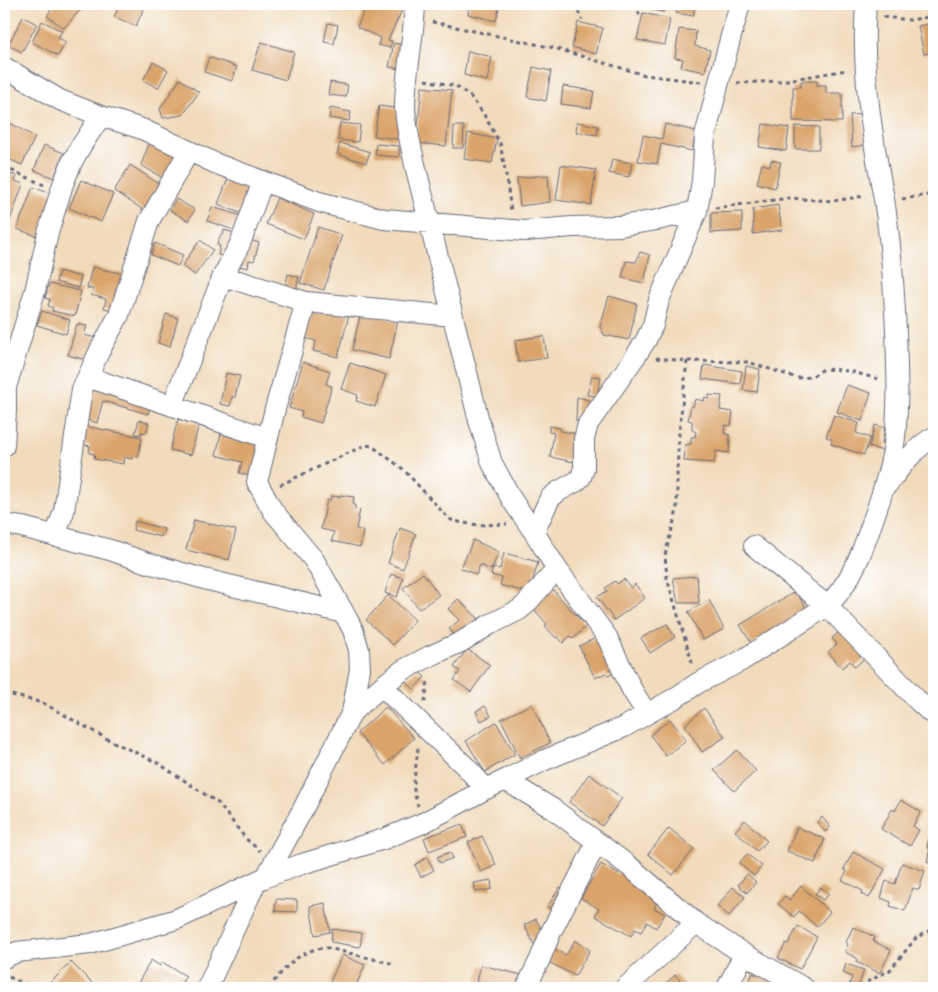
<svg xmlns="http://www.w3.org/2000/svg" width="938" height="992" font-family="'Gentium Book Plus',serif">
  <rect width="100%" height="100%" fill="#fff"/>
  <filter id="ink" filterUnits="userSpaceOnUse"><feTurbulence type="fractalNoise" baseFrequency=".02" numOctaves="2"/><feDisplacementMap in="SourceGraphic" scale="10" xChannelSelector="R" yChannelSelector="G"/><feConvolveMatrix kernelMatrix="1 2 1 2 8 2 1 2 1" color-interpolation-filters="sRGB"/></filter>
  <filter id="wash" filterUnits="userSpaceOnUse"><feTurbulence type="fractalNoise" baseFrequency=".0096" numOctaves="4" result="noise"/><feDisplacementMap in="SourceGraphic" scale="20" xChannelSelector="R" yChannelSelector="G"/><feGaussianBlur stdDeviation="1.12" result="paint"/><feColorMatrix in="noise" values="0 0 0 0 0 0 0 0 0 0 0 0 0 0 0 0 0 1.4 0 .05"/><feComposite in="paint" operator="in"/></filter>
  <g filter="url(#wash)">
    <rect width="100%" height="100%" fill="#f1dbbb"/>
    <g id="blocks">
      <path fill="#daa46a" d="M55 4H79L83 7 64 28 47 16Z
        M120 4H134L144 8 136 26 114 17Z
        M367 4H400L404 6 388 40 392 41 390 48 378 45 380 38 357 27Z
        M470 4H500L496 21 468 14Z
        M653 4H665L664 12 652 10Z
        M677 4H695L693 16 676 13Z
        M643 13 670 19 665 45 637 40Z
        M23 17 37 24 22 52 8 45Z
        M42 21 62 31 58 38 66 42 58 56 32 42Z
        M578 22 603 28 596 54 572 47Z
        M328 23 338 25 334 44 324 42Z
        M934 23V52L924 54 918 26Z
        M679 29 696 31 695 46 710 50 705 72 681 67 683 59 675 58Z
        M261 42 294 52 286 80 252 70Z
        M394 43 404 45 400 69 389 67Z
        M468 51 492 57 487 81 464 75Z
        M209 57 237 67 232 81 204 72Z
        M153 62 168 70 158 88 143 80Z
        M533 67 551 71 546 101 527 97Z
        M180 79 199 92 183 115 163 118 160 109Z
        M801 81H817V85H826V93H842V122L793 121V87H801Z
        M330 82 348 85 346 97 328 95Z
        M563 86 594 91 591 108 561 104Z
        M422 87 452 90 446 146 416 143Z
        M379 106 402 109 397 139 374 136Z
        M330 108 351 112 349 121 329 118Z
        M863 114 865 145 852 147 850 115Z
        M577 122 598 126 597 135 576 132Z
        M10 123 35 137 22 165 4 157V137Z
        M340 123 360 125 358 142 338 140Z
        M665 124 696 131 692 151 661 144 657 164 638 161 643 135 662 139Z
        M763 124 789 128 786 151 759 147Z
        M454 126H464L463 148H453Z
        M795 126 819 127V149H795Z
        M468 133 497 139 492 163 464 159Z
        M150 141 179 154 166 180 141 165Z
        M340 143 370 152 366 163 337 154Z
        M376 144 399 146V157L375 155Z
        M44 145 64 153 54 178 34 170Z
        M612 159 632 163 629 177 609 173Z
        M771 160 781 162 775 188 757 183 762 164 770 166Z
        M130 165 161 185 145 211 114 191Z
        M561 165 596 170 591 205 556 200Z
        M6 173 17 176 15 181 23 184 4 237V198L8 185 4 184Z
        M548 175 550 202 520 206 517 178Z
        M229 176 256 187 245 215 218 204Z
        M81 180 113 194 101 222 69 208Z
        M33 187 54 195 39 237 17 229Z
        M277 198 314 214 304 239 266 224Z
        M176 199 195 210 188 221 170 210Z
        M778 205 782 230 753 234V209Z
        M212 207 242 216 237 231 207 221Z
        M742 212V231L711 233V213Z
        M318 227 342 235 324 290 300 283Z
        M224 230 235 233 228 257 218 255 220 246 217 245 221 234 223 235Z
        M247 239 259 243 254 261 249 260 248 268 239 266Z
        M200 240 213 250 195 275 182 266Z
        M155 243 183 255 178 266 151 255Z
        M640 252 650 255 644 283 622 278 626 261 636 262Z
        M92 267 124 274 116 311 104 308 106 299 91 295 93 289 87 288Z
        M59 271 81 277 78 288 56 282Z
        M288 274 299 277 296 290 285 288Z
        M49 284 81 291 75 316 52 311 53 308 48 306 50 299 45 298Z
        M609 296 637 304 629 340 604 335 600 327Z
        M325 309 349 315 338 357 313 351 316 341 304 338 311 311 324 314Z
        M42 311 70 320 66 334 37 325Z
        M361 312 398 321 389 359 352 350Z
        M166 314 178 318 170 347 158 343Z
        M77 324 87 326 84 335 100 339 93 362 68 355Z
        M544 336 547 358 518 362 515 340Z
        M303 362 330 371 326 384 332 386 321 423 301 417 302 412 289 408Z
        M350 363 386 375 375 407 356 401 358 395 341 389Z
        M704 365 742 371 740 384 702 379Z
        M746 366 760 369 757 392 743 390Z
        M226 373 240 376 235 397H232L230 406 220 404Z
        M592 376 601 377 597 396 587 395Z
        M91 384 152 401 148 414 103 401 97 423 82 418Z
        M847 385 871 393 862 421 837 412Z
        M709 395 722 396 720 410 733 412 731 426 725 425 724 433 730 435 729 453 716 451 714 463 684 461 685 445 691 444V437H695L696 432 692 430V421L688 420 691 406 693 407 695 399 704 401 705 397 709 399Z
        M577 397 589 400 586 421H576Z
        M834 415 859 423 856 433 870 438 864 455 831 444 832 439 826 437Z
        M178 419 199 424 191 455 170 450Z
        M139 420 149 423 146 433 141 432V435L135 434Z
        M875 425 885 428 882 443H885L883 451 869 447Z
        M84 426 142 437 138 457 133 456 132 459 124 457 123 464 94 459 95 454 89 453 90 446 81 444Z
        M549 426 560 428 561 431 579 434 574 462 550 457 554 433 549 432Z
        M222 429 264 439 254 477 239 473 242 462 216 455Z
        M340 495 354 497 353 505H355V509L360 510 356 529 363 531 360 547 332 541 334 532 321 529 327 500 330 501 331 496 340 497Z
        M194 520 236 530 229 560 186 550Z
        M135 521 164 529 161 537 133 530Z
        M400 528 416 534 403 569 388 563Z
        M473 540 499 552 491 570 480 565 476 575 461 568Z
        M504 553 538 562 529 593 500 585 502 578 491 575 493 568 500 569Z
        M423 573 439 595 419 609 403 588Z
        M391 574 403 578 397 597 385 593Z
        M697 576 699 603H678L673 578Z
        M624 579 631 588 635 584 645 598 614 620 597 597 607 591 605 588 615 581 617 584Z
        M552 589 586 626 573 639 570 636 563 643 558 637 556 638 545 626 547 624 532 607Z
        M796 591 807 610 752 644 740 625Z
        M388 595 415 620 393 645 366 620Z
        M458 599 479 619 459 639 449 629 459 620 448 609Z
        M709 600 724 629 703 640 688 612Z
        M667 624 675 637 650 653 641 638Z
        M844 628 868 655 855 667 850 661 842 668 828 652 837 644 832 638Z
        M598 637 620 670 608 676 606 673 595 678 579 646Z
        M467 649 490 665 471 692 454 680 460 671 454 667Z
        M417 670 425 677 414 689 405 681Z
        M532 704 550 743 520 758 501 719Z
        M485 706 491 716 481 721 476 711Z
        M386 707 414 738 385 765 357 733Z
        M704 708 725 737 702 752 685 725Z
        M670 719 686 740 666 756 650 735Z
        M496 722 515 754 485 772 466 741Z
        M737 750 756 771 734 791 714 770Z
        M589 774 622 798 602 826 569 802Z
        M901 800 921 812 913 826 919 830 910 846 881 829 892 809 895 811Z
        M822 817 830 827 825 832 817 822Z
        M745 820 767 841 757 851 735 831Z
        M462 824 467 837 429 851 424 838Z
        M797 827 825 839 815 863 787 851Z
        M669 828 694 849 673 875 648 854Z
        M933 829H934V864L927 862 930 849 927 848 930 833H933Z
        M482 836 496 865 481 872 468 842Z
        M450 852 453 858 440 863 437 857Z
        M853 852 885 869 869 898 861 894 863 891 842 880 847 871 844 869Z
        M747 854 762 866 754 876 739 863Z
        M427 857 434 870 421 877 415 865Z
        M902 863 925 871 919 890 913 888 905 911 890 906 891 902 881 898 886 881 895 884Z
        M601 864 618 874 623 865 639 874 633 883 659 899 654 908 665 914 656 928 647 922 641 932 635 929 631 936 595 916 599 909 581 898Z
        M747 874 756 882 747 893 738 885Z
        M491 880 492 889 476 892 474 883Z
        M801 886 830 912 817 927 799 911 794 917 778 904 785 896 790 900Z
        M560 887 570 893 557 913 547 907Z
        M733 887 745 897 729 916 717 906Z
        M821 887 829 894 823 900 815 894Z
        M276 899 297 900V912L275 911Z
        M325 903 330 932 315 935 310 906Z
        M536 919 547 940 535 946 524 925Z
        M798 926 817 937 800 969 778 958 786 943 788 944Z
        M853 927 875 937 873 941 891 950 880 973 856 962 857 958 845 952 848 944 846 942Z
        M332 929 362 933 360 947 331 942Z
        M575 940 590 950 575 976 543 959 550 947 566 955Z
        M342 955 365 965 355 988H344L330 982Z
        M151 960 160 966 162 962 186 976 178 988H148L138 983Z
        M71 962 97 988H55L50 983Z
        M846 964 864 970 858 988 849 985 852 977 843 973Z
        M481 965 526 976 523 988H505L477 981Z
        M759 969 784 986 783 988H746L753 973 756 975Z
        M675 975 688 988H661L664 984H665Z"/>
    </g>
  </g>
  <g filter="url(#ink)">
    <use href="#blocks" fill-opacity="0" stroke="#666b7f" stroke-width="1"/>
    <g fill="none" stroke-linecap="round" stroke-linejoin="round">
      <g stroke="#666b7f" stroke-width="22">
        <path id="minor" d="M415 4C414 37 406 70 405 104 405 125 411 145 415 165L479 421 492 463 512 500 534 532 557 569 607 637 632 690 647 714
          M4 67 60 100 101 116 142 129 217 164 319 202 384 219 525 231 572 227 620 226 657 220 697 211
          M223 276 306 302 453 316
          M88 377 267 438
          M172 406 223 276 240 244 263 181
          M4 446 6 411V387L35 291 48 233 63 184 72 162 81 146 101 116
          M887 485C899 469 916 446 934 437
          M4 524 22 527 110 550 148 563 204 579 344 613
          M534 532 550 498 559 491 577 481 581 477 584 468V439L588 424 635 357 646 340 653 325 659 300 697 211 702 181 705 136 728 47 740 4
          M55 536 64 511 82 389 100 350 119 315 149 221 189 151
          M754 546 827 606 919 702 931 713 934 714
          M382 686 466 767 486 789
          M352 712 382 686 403 670 430 656 461 642 489 625 519 610 525 605 557 569
          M505 780 553 809 629 866 696 923 744 954 804 988
          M266 877 303 809 352 712 360 669 359 650 353 630 344 613 314 560 273 511 257 482 275 409 306 302
          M4 958 17 952 90 944 177 919 266 877 302 864 384 839 423 823 486 789 505 780 545 760 624 727 675 698 698 683 741 661 827 606C852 582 863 550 874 517 883 492 892 463 895 437 899 402 897 366 896 331 894 287 891 243 884 199 872 135 861 70 866 4
          M207 988 256 882
          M526 988 540 959 551 932 597 842
          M625 988 696 923
          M727 988 744 954"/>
      </g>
      <path stroke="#666b7f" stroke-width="3" stroke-dasharray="4 4" stroke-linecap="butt" d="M575 4 582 20
        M635 4 640 16
        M883 17 910 20 934 16
        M432 22 554 48 645 75 701 82
        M425 80 456 86 470 96 483 113 500 143 506 175 511 211
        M737 83 781 81 847 70
        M4 167 44 185
        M902 199 934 194
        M715 208 789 198 833 201 865 196
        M656 358 687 361 748 362 797 378 811 377 822 370 833 369 853 372 878 379
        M687 361 679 432 677 473V510L665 555 667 578 693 666
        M280 485 359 448 365 445 372 446 403 469 449 519C467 526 488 525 507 524
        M4 693 43 703 109 740 158 763 218 803 246 839 260 851
        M425 702 428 679
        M418 748 414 781V792L418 806
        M9 977 35 988
        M269 988C283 969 302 947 328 948L394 964
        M862 988 867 982 890 970 916 938 934 928"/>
      <use href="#minor" stroke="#fff" stroke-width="20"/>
    </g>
  </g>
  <rect width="938" height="992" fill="none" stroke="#fff" stroke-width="20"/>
</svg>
